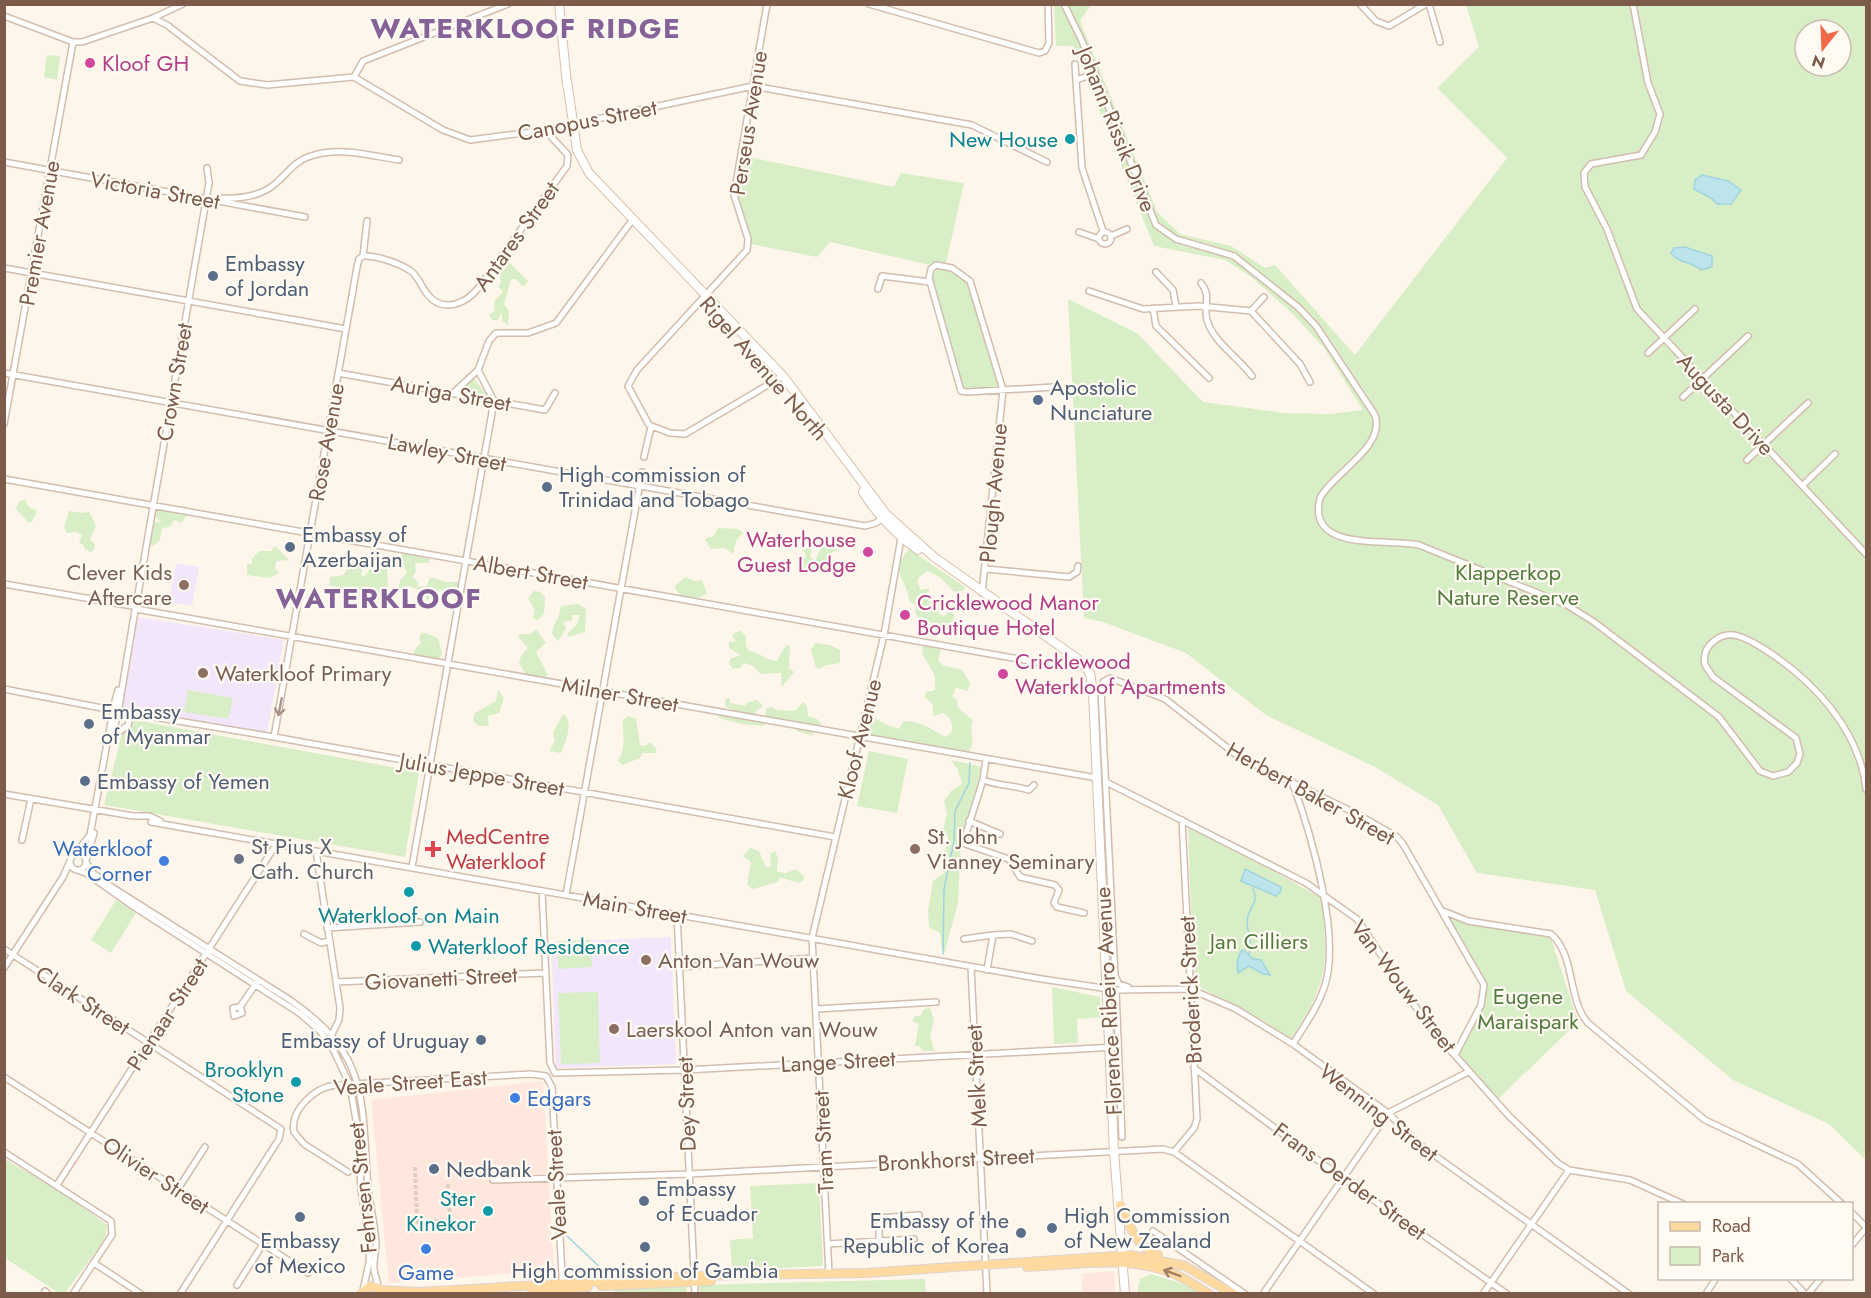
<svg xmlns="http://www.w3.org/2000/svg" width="1871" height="1298" font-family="Jost,sans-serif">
  <rect width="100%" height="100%" fill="#fef6ea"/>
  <path fill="#ffe7dd" d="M543 1081 554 1270 389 1283 371 1100Z
    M1114 1271 1115 1293H1082V1274Z"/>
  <path fill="#f3e6fb" d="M176 563 199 567 192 606 169 602Z
    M138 617 284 640 267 734 122 707Z
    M671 937 676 1064 556 1068 551 942Z"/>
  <path fill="#d7eec6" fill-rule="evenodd" d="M1054 5H1091L1080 21 1157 212 1180 234 1231 246 1265 268 1275 265 1355 355 1507 158 1437 88 1479 47 1466 5H1866V1160L1829 1124 1733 1080 1626 991 1595 890 1477 873 1438 805 1375 767 1266 715 1186 653 1103 622 1084 618 1068 299 1137 333 1203 402 1284 413 1330 414 1363 410 1324 348 1292 313 1250 276 1225 260 1154 246 1073 46H1056ZM1805 30H1841V66H1805Z
    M47 55 60 56 57 80 44 77Z
    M744 156 894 187 901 173 964 183 946 263 937 262 930 265 830 242 817 257 751 244 737 201Z
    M510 263 528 281 525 286H522L516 279H511L504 304 509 311 508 325 502 321V312L498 320H492L489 314 495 311 494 302 503 291 498 287 501 283 500 274Z
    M938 268H945L968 283 999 388 966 390 962 387 932 276Z
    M473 377 487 395 458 392Z
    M21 500H25L29 507 36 510V515L31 522H28L15 508Z
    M153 508H183L187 515 181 523 174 520 170 527 162 528 160 540 153 546 147 542 148 523 161 522 152 514Z
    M69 511 84 513 89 511 96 526 90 539 95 545 93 551 90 552 84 548V545L79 543 82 535 76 532 66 533 64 526Z
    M718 528 738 529 743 533 736 541 733 554 725 548 711 549 705 540 708 537H713Z
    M829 540 836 543 845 541 848 546 839 548 832 553 829 564 834 572C823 575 814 564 803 570L797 565V561L803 560 806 556 803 549 806 545 812 548 810 555 815 562 823 543Z
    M275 546 289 560 276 561 275 568 279 573 270 578 247 575V565L252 563V559L259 551H271Z
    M415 547 418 551V556L431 559 428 563H415L416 572 412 577 418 582V587L427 586 430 577 447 582H459L460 589 452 591 436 590 427 601 423 591 409 586 401 589 398 587 401 579 407 573 401 561 402 554Z
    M909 549 965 587 964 590 955 593 940 577 927 571 920 576 917 582 921 590 929 588 928 601 938 603 939 614 944 616 949 611 955 615 948 629 944 630C939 621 931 623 924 623L915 613 916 605 910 602C907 579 888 573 909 549Z
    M361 557 365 562 361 574 364 577 370 569 375 571 387 566 388 591 395 600 390 601 383 597 377 600 361 594 354 601 346 591 329 585 330 577 344 575 347 567 356 565Z
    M685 577 695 581 702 580 707 594 697 598 681 596 674 587Z
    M534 591 541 592 545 598 544 614 538 620 533 618 535 610 528 598Z
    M578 604 586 609 585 632 568 637 567 634 577 624 580 615H571L573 620 563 622 566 629 558 641 552 634C553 623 560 618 561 606Z
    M536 629 546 643 536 652 548 675 543 679 525 674 519 663 521 656 528 648 518 637 520 634H530Z
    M740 630 746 636V645L749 651C759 652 767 661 777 661L786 645 790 646 789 668 794 672 782 687 781 673 761 674 753 666 744 663 740 668 733 669 729 664 730 659 741 655 729 648V643L730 641 736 642 732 635Z
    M422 632 438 638 442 653 439 661 414 655V650L421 643 419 638Z
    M815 643 830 645 840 650V663L826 665 819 669 816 668 811 650Z
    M923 644 941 650 938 659 942 665 962 670 970 683 968 691 956 688 952 696 957 700V707L973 720C968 731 977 740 969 752L872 736 866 727 871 716 889 726 900 729 903 721C917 720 934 730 945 737L951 733C953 725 952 717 943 713L933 716V705L925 697 926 692 935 690V676L922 653Z
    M188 690 233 698 228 719 184 712Z
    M498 690 504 698 499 713 488 716 489 726H478L473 720 475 713 496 701Z
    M726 698 730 699V703L746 706V703L757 700 763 706 755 712 765 723 764 726 741 724 719 718 718 713 735 712 725 706Z
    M803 702 807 706 808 716 817 719 821 724 812 729 813 736 797 731V727L765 717 766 708 773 707 775 710 795 711Z
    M563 714C575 722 565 742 561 753L549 751 555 741 553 733Z
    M628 716 636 719C638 729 639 735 640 745L645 746 650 742 657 750 655 753H642L640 758 622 765 618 760C627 750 622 732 623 720Z
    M134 720 419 772 405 857 104 805 122 733Z
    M869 751 908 759 897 813 857 806Z
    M951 760 982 767 961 843 958 903 945 951 942 950 940 933 929 927 928 910 933 881 944 873 942 866 948 837 943 830 947 814 944 801 951 791 962 784 958 770Z
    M1188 827 1256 861 1321 898C1329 964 1328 983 1291 1039L1264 1021 1194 984Z
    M750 848 759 851 766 867 771 866 770 854 775 851 778 858 777 871 784 873C798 871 791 865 804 876L803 881 798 883 780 877 778 882 753 889 747 885 751 862 743 856Z
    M116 900 136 913 111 953 91 940Z
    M1448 916 1550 935 1578 1022 1495 1102 1455 1056 1485 999 1468 953Z
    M591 940 592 967 558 969V941Z
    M1052 987 1100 997 1101 1017 1077 1019 1078 1043 1054 1044Z
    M598 992 600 1063 561 1064 558 993Z
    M930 1008 934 1020 930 1037 935 1051H923L919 1046H915L919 1024 912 1021 915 1016H920L924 1009Z
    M4 1159 56 1188 107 1225 106 1238 65 1293H59L5 1258Z
    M819 1183 823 1266 732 1270 730 1240 753 1238 750 1186Z
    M1151 1274 1183 1284 1198 1293H1137L1140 1279Z
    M925 1279 926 1293 700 1294 699 1285Z
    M686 1286 687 1293H615L614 1290Z"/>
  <path fill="#bce4ea" stroke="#a1d4dd" stroke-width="1.5" d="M1702 175 1728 181 1741 190 1731 204H1717L1711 198 1694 189 1695 180Z
    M1685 247 1712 256V267L1701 270C1692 262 1678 263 1671 253L1674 248Z
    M1245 869 1281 887V891L1276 896 1241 881Z
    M1244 950 1253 959 1261 960 1270 975 1263 974 1249 966 1238 973 1237 961 1241 951Z"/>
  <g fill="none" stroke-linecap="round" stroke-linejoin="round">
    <path stroke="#a1d4dd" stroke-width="1.5" d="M943 954 944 889 954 841 955 811 969 783 970 763
      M1249 955C1254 941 1244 928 1248 916 1251 905 1259 902 1253 889
      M567 1236 605 1272"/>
    <path stroke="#decfc2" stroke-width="4" stroke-dasharray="4 2" stroke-linecap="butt" d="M415 1167 417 1222 450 1220 448 1184"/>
    <g stroke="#d2bdae" stroke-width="8">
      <path id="minor" d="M767 4 734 195 748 239 747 250 637 370 628 386 649 425 670 433 685 434 783 376
        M869 4 1039 53 1045 51 1049 43 1048 4
        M1064 4 1082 41 1156 225 1176 239 1234 256 1298 307 1316 326 1375 415C1386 447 1333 473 1320 498 1306 553 1387 538 1419 545L1567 605 1594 622 1719 717 1760 771 1773 776 1788 772 1797 763 1800 754 1796 738 1713 677 1705 665C1703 655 1706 647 1714 641 1731 627 1749 640 1764 649 1812 679 1860 730 1866 789
        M1360 4 1376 21 1389 26 1426 4
        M1429 4 1440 42
        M1633 4 1648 83 1660 114 1655 132 1641 155 1591 164 1584 173 1585 187 1607 229 1637 309 1866 554
        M4 16 73 42H82L153 18 183 4
        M153 18 167 25 240 81 267 85 354 77 443 130 470 140 545 130 753 86 972 125 1047 162
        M1075 64 1076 80
        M1094 74 1076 80 1082 168 1103 231
        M354 77 363 61 508 4
        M4 162 305 217
        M220 198C240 199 261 197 276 183 287 174 294 162 308 157 338 146 368 155 399 160
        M1099 238a6 6 0 1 1 12 0a6 6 0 1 1-12 0Z
        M1079 232 1099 239
        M1111 236 1127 229
        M363 256C376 255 402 264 412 272 419 278 422 288 428 295 444 314 467 303 479 287L567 166 568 155 545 130
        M363 256 367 221
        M4 268 346 329
        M1156 272 1173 290 1176 306
        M1201 283C1212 296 1203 306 1207 320 1213 342 1239 358 1252 376
        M878 289 882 276 930 282
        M1089 291 1143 309 1199 306 1251 311
        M1153 308 1156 326 1209 378
        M1251 311 1300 364 1310 382
        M1251 311 1264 297
        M1648 353 1695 309
        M4 373 865 526 876 523 883 517
        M338 373 545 410 555 393
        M452 394 478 370
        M1683 397 1748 336
        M4 424 73 42
        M644 457 651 427
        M1747 460 1808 403
        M4 479 1058 666
        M1803 485 1835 454
        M986 569 1069 577 1077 572 1078 566
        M4 584 132 606
        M982 593 1003 390 970 281 952 268 936 265 931 269 929 278 961 391 967 392 1054 387
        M136 606 209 183 207 168
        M136 609 1097 778
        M4 689 112 710
        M114 705 118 690
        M119 707 135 610
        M118 711 274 737 835 837
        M113 735 118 712
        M274 737 357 267 359 259 363 256
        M111 738 128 725 131 712
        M986 759 983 780 964 840 965 844 1009 859 1020 877 1055 885 1059 890 1054 903 1057 907 1084 913
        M983 780C999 786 1013 785 1029 790L1034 785
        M1106 782 1306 883 1357 919 1427 1024 1509 1116 1558 1163 1569 1170 1630 1180 1683 1204
        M1292 782C1311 833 1342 938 1324 988 1317 1009 1304 1026 1293 1044
        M4 794 133 816H149L160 821
        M969 821 1000 834
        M151 822 1042 979 1116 990 1190 989 1236 1009 1293 1044 1388 1113 1420 1145 1629 1294
        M22 840 31 799
        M316 851 340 1008 339 1020 332 1034
        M70 862a8 8 0 1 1 16 0a8 8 0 1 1-16 0Z
        M74 855 90 835 113 711
        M86 860 94 833
        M86 862 93 873 107 884 290 1000C371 1056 361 1100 368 1188 370 1206 375 1224 376 1243 376 1252 373 1261 374 1270 375 1276 378 1282 378 1288
        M412 867 494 401 478 370 489 341 496 333H528L556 323 633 219
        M77 870 86 873 134 907 299 1013 319 1030 331 1045 350 1085 358 1132 361 1190 370 1245 369 1263 363 1290
        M542 892 550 1063 555 1073 685 1070 1117 1047
        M566 895 642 472
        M1443 911 1468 921 1551 934C1576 956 1567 999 1588 1023L1705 1120 1798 1164 1842 1204
        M677 914 695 1294
        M327 928 420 922
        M304 934 321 943 329 941
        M993 935 1011 934 1032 941
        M964 939 993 935 987 970
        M4 949 281 1129 279 1139 180 1294
        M679 967 813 958
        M971 967 987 1294
        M4 968 63 877 70 861
        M336 982 545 973
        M1128 987 1119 984 1115 976 1101 690 1103 682 1110 678 1165 699 1238 756 1357 814 1397 837 1403 844 1484 985 1481 1005 1455 1055
        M1116 990 1122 1137
        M240 1007 242 1013 234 1016 233 1008 240 1007 257 982
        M816 1009 936 1002
        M1194 1068 1342 1178 1507 1294
        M4 1077 308 1273
        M4 1152 111 1221 112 1235 73 1294
        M1174 1152 1194 1128 1197 1119 1182 820
        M348 1172 304 1144 294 1132C290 1110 314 1088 335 1085L531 1074 546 1076 552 1087 563 1294
        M493 1180 689 1174 1163 1149 1174 1152 1374 1294
        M57 1185 277 843
        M178 1189 205 1147
        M1852 1213 1866 1227
        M1153 1231 1245 1294
        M879 1241V1218L919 1215
        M828 1244 914 1239
        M1852 1245 1866 1228
        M94 1263 141 1294
        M829 1274 812 938 884 635 901 538
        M1790 1278 1805 1294
        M237 1285 263 1244
        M45 1291 48 1294
        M1263 1294 1388 1113 1468 1072
        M1483 1294 1569 1170
        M1706 1294 1716 1278
        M1808 1294 1821 1278"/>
    </g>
    <g stroke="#d8bfad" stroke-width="10">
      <path id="secondary" d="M559 4 567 85
        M567 81 577 150 589 173 783 376 886 514 934 557 1078 659 1090 673 1093 693 1114 1151 1125 1294
        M863 492C878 516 895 534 918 550"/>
    </g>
    <g stroke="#ddd4d0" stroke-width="10">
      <path id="primary" d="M1120 1205C1131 1226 1134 1245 1158 1255
        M1027 1267C1073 1265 1123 1256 1167 1271 1182 1276 1195 1285 1209 1294
        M601 1286 711 1281
        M379 1290 418 1292 694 1276 866 1273 1130 1255 1185 1266 1233 1294
        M532 1290 588 1287
        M361 1294 370 1286 378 1288 381 1293"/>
    </g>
    <use href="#minor" stroke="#fff" stroke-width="5"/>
    <use href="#secondary" stroke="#fff" stroke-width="8"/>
    <use href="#primary" stroke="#ffdaa0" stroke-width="8"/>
  </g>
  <defs><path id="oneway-shaft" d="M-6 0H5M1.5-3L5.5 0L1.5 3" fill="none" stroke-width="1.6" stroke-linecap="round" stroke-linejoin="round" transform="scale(1.5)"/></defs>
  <use stroke="#aa9489" href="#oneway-shaft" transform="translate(280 707) rotate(101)"/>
  <use stroke="#a38164" href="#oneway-shaft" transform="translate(1172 1273) rotate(-159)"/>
  <g fill="#d1479c" stroke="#fffaf2" stroke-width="2">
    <circle cx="90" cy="63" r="6"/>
    <circle cx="868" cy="552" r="6"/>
    <circle cx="905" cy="615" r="6"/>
    <circle cx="1003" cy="674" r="6"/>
  </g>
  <g fill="#0f9aa8" stroke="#fffaf2" stroke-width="2">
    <circle cx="1070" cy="139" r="6"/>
    <circle cx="409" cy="892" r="6"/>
    <circle cx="416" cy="946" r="6"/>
    <circle cx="296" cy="1082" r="6"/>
    <circle cx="488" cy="1211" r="6"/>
  </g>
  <g fill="#5c6f8a" stroke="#fffaf2" stroke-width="2">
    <circle cx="213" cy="276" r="6"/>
    <circle cx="1038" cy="400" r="6"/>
    <circle cx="547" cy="487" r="6"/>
    <circle cx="290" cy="547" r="6"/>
    <circle cx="89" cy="724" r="6"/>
    <circle cx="85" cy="781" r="6"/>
    <circle cx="481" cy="1040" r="6"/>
    <circle cx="434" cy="1169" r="6"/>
    <circle cx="644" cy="1201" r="6"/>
    <circle cx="300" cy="1217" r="6"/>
    <circle cx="1052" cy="1228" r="6"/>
    <circle cx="1021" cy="1233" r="6"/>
    <circle cx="645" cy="1247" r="6"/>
  </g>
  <g fill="#8d6e63" stroke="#fffaf2" stroke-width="2">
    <circle cx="184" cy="585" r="6"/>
    <circle cx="203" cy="673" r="6"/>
    <circle cx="915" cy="849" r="6"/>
    <circle cx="646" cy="960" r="6"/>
    <circle cx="614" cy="1029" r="6"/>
  </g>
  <path fill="#e0444e" stroke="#fffaf2" stroke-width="2" d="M430 840h6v6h6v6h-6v6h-6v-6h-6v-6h6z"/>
  <circle fill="#6b7280" stroke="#fffaf2" stroke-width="2" cx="239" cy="859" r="6"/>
  <g fill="#3f7fe0" stroke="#fffaf2" stroke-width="2">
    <circle cx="164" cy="861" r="6"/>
    <circle cx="515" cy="1098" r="6"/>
    <circle cx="426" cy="1249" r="6"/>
  </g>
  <g text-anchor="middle" stroke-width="4.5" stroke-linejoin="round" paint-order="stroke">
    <g font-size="22" fill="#b23c85" stroke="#fffaf2" text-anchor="start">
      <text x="102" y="71">Kloof GH</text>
      <text x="856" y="547" text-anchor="end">Waterhouse<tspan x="856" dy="25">Guest Lodge</tspan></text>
      <text x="917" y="610">Cricklewood Manor<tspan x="917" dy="25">Boutique Hotel</tspan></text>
      <text x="1015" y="669">Cricklewood<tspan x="1015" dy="25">Waterkloof Apartments</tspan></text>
    </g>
    <g font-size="22" fill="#7c5b4a" stroke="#fffaf2">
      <text transform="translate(587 120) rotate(-11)" y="8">Canopus Street</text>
      <text transform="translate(748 123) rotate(-81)" y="8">Perseus Avenue</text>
      <text transform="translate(1117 129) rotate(68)" y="8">Johann Rissik Drive</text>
      <text transform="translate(155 190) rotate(10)" y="8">Victoria Street</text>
      <text transform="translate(39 233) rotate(-80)" y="8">Premier Avenue</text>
      <text transform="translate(516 236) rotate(-54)" y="8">Antares Street</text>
      <text transform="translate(764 368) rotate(49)" y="8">Rigel Avenue North</text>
      <text transform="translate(174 382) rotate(-80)" y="8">Crown Street</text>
      <text transform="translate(451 393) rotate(10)" y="8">Auriga Street</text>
      <text transform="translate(1726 404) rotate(47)" y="8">Augusta Drive</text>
      <text transform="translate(326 442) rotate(-80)" y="8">Rose Avenue</text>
      <text transform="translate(447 452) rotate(11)" y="8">Lawley Street</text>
      <text transform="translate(993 493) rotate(-85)" y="8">Plough Avenue</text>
      <text transform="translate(531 572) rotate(10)" y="8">Albert Street</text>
      <text transform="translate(620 694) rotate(10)" y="8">Milner Street</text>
      <text transform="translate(859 739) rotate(-76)" y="8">Kloof Avenue</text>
      <text transform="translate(482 774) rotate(10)" y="8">Julius Jeppe Street</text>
      <text transform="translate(1311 793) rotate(29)" y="8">Herbert Baker Street</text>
      <text transform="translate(635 907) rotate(10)" y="8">Main Street</text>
      <text transform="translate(441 978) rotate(-3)" y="8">Giovanetti Street</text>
      <text transform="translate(1404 986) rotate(53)" y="8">Van Wouw Street</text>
      <text transform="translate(1190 990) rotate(-93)" y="8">Broderick Street</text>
      <text transform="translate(83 1000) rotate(33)" y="8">Clark Street</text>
      <text transform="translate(1108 1001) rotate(-93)" y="8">Florence Ribeiro Avenue</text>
      <text transform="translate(167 1014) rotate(-57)" y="8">Pienaar Street</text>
      <text transform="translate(838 1061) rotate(-3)" y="8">Lange Street</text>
      <text transform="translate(976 1076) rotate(-93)" y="8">Melk Street</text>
      <text transform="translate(410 1082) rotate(-4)" y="8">Veale Street East</text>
      <text transform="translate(686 1104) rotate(-92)" y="8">Dey Street</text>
      <text transform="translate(1379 1112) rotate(38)" y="8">Wenning Street</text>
      <text transform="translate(823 1142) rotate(-93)" y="8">Tram Street</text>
      <text transform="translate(956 1159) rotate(-3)" y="8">Bronkhorst Street</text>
      <text transform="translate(156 1175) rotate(33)" y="8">Olivier Street</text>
      <text transform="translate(1350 1181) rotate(36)" y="8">Frans Oerder Street</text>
      <text transform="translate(556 1185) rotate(-93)" y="8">Veale Street</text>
      <text transform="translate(362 1188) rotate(-96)" y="8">Fehrsen Street</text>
    </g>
    <g font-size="22" fill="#0d838f" stroke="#fffaf2" text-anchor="end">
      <text x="1058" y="147">New House</text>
      <text x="409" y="923" text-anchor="middle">Waterkloof on Main</text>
      <text x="428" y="954" text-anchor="start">Waterkloof Residence</text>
      <text x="284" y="1077">Brooklyn<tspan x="284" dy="25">Stone</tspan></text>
      <text x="476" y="1206">Ster<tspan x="476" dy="25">Kinekor</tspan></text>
    </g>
    <g font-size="22" fill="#4e5e75" stroke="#fffaf2" text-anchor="start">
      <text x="225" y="271">Embassy<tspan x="225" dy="25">of Jordan</tspan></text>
      <text x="1050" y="395">Apostolic<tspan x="1050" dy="25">Nunciature</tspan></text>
      <text x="559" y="482">High commission of<tspan x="559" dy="25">Trinidad and Tobago</tspan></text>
      <text x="302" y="542">Embassy of<tspan x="302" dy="25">Azerbaijan</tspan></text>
      <text x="101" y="719">Embassy<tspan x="101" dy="25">of Myanmar</tspan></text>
      <text x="97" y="789">Embassy of Yemen</text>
      <text x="469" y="1048" text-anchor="end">Embassy of Uruguay</text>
      <text x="446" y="1177">Nedbank</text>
      <text x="656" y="1196">Embassy<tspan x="656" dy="25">of Ecuador</tspan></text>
      <text x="1064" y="1223">High Commission<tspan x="1064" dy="25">of New Zealand</tspan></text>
      <text x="1009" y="1228" text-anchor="end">Embassy of the<tspan x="1009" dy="25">Republic of Korea</tspan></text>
      <text x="300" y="1248" text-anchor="middle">Embassy<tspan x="300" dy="25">of Mexico</tspan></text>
      <text x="645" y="1278" text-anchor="middle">High commission of Gambia</text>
    </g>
    <g font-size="22" fill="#785e54" stroke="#fffaf2" text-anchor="start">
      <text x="172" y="580" text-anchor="end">Clever Kids<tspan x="172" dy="25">Aftercare</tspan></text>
      <text x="215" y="681">Waterkloof Primary</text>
      <text x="927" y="844">St. John<tspan x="927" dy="25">Vianney Seminary</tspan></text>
      <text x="658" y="968">Anton Van Wouw</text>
      <text x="626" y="1037">Laerskool Anton van Wouw</text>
    </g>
    <g font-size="22" fill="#527c3e" stroke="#fffaf2">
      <text x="1508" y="580">Klapperkop<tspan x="1508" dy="25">Nature Reserve</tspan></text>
      <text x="1259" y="949">Jan Cilliers</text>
      <text x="1528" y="1004">Eugene<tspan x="1528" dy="25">Maraispark</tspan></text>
    </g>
    <g font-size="22" fill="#be3a42" stroke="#fffaf2" text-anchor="start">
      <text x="446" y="844">MedCentre<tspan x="446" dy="25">Waterkloof</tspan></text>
    </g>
    <g font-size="22" fill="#5b616d" stroke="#fffaf2" text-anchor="start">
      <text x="251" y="854">St Pius X<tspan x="251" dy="25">Cath. Church</tspan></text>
    </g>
    <g font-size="22" fill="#366cbe" stroke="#fffaf2" text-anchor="end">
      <text x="152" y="856">Waterkloof<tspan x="152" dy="25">Corner</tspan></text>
      <text x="527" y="1106" text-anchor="start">Edgars</text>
      <text x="426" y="1280" text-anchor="middle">Game</text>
    </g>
    <g font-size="28" font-weight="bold" letter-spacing="1.5" fill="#856297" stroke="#fffaf2">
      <text x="526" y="38">WATERKLOOF RIDGE</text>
      <text x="379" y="608">WATERKLOOF</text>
    </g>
  </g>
  <rect width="1871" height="1298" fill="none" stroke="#7c5b4a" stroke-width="12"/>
  <rect x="1658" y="1202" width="195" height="78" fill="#fffaf2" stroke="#cbbaaf" stroke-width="1.5"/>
  <rect x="1670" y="1222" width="30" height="9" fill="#ffdaa0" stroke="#cbbaaf" stroke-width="1.5"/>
  <text x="1712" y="1232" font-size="18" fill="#7c5b4a">Road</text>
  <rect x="1670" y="1247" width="30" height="18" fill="#d7eec6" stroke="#cbbaaf" stroke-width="1.5"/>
  <text x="1712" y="1262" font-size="18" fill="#7c5b4a">Park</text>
  <g transform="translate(1823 48) rotate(198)"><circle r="28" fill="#fffaf2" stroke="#cbbaaf" stroke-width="1.5"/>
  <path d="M0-4.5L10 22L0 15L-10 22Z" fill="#ef6a48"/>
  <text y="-9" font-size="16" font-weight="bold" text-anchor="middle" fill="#7c5b4a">N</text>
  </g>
</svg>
